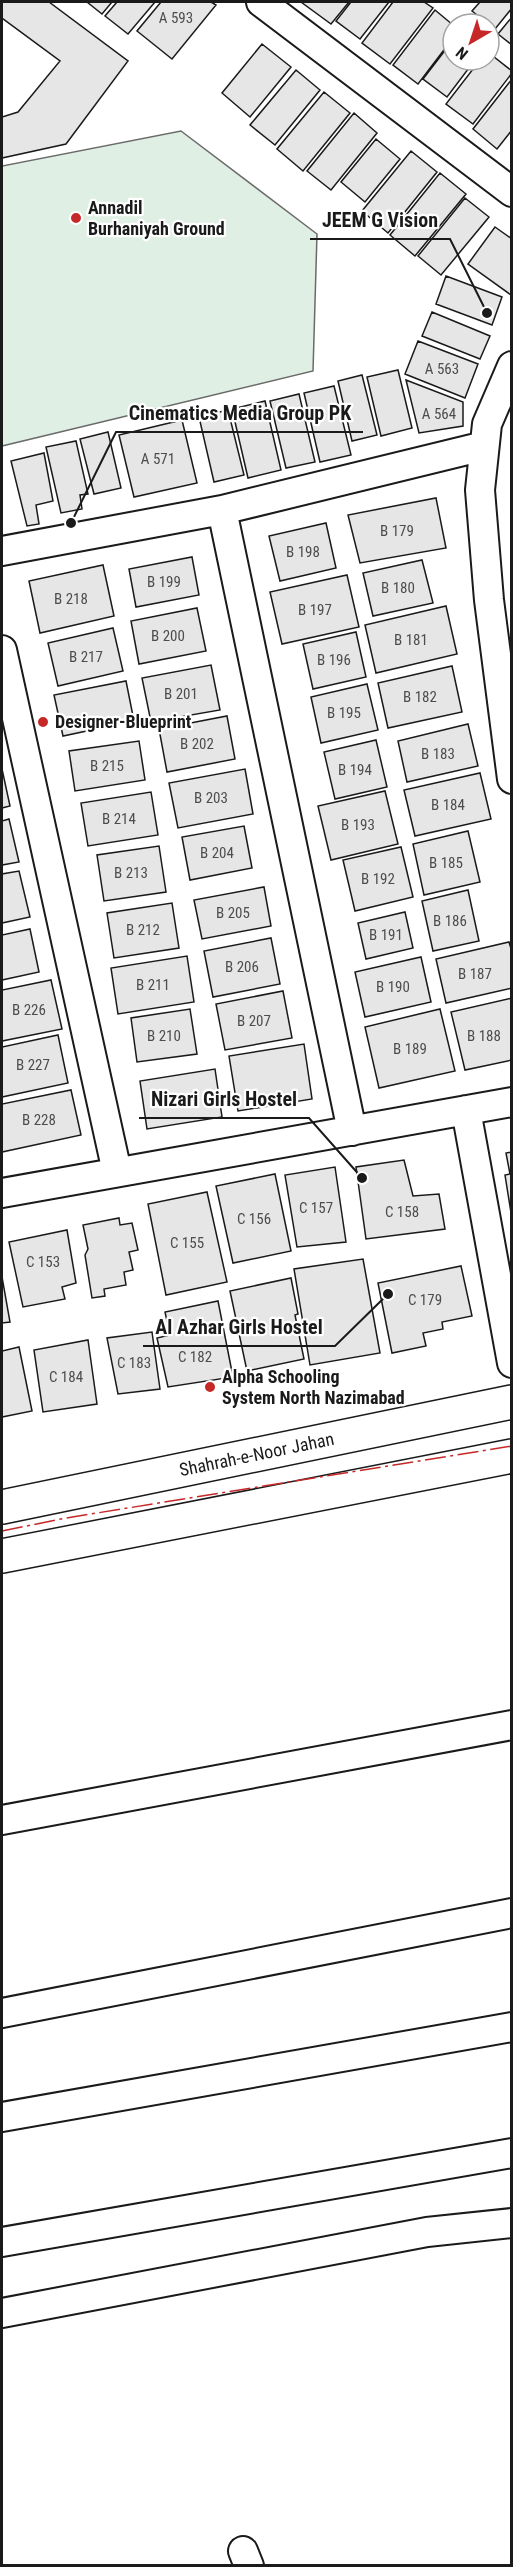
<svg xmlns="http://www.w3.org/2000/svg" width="513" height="2567" font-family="'Roboto Condensed',sans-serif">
  <rect width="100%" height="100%" fill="#fff"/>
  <path fill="#e0efe3" stroke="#6a6a6a" stroke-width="1.5" d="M181 131 317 234 313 371 2 446V166Z"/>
  <path fill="#e6e6e6" stroke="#1a1a1a" stroke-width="1.5" d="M2 2H49L128 61 66 144 2 158V117L18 112 60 61 2 18Z
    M87 2H112L102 14Z
    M117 2H155L128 34 105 16Z
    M161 2H211L216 5 172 59 137 31Z
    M301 2H349L331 24Z
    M351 2H389L360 39 336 21Z
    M393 2H424L433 8 390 64 362 43Z
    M480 2H512V8L495 29 472 11Z
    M435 10 453 25V38L418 84 393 65Z
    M512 17V45L498 34Z
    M453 40V60H475L447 97 423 79Z
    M262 44 291 67 250 117 222 93Z
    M489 53 512 71V73L473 124 446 104 480 60H489Z
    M296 70 320 90 275 145 250 125Z
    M512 79V130L497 149 473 129Z
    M324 92 350 113 303 171 277 149Z
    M354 113 377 133 331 190 307 171Z
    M376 139 400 159 365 202 341 182Z
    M411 151 437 172 388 233 362 211Z
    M440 173 466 194 415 256 390 235Z
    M465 198 489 217 441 275 418 256Z
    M495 227 512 239 511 295 468 264Z
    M446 276 502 297 492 325 436 304Z
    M432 312 490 336 480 359 422 336Z
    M418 341 478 364 465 398 405 374Z
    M398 370 412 428 381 436 367 377Z
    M362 375 377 435 352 441 338 381Z
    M406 380 463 402V426L419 433Z
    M334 386 351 455 320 462 304 393Z
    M299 394 315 462 286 468 270 401Z
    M265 401 281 470 248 478 232 409Z
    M228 410 244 475 214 482 199 417Z
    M182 420 197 483 134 497 119 435Z
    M108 432 121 488 94 494 80 439Z
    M76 441 88 494 80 495 82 509 61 513 46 447Z
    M44 453 53 501 36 505 39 524 27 526 11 461Z
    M436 498 446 548 360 563 348 515Z
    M326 523 336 568 280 581 269 536Z
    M192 557 199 595 136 607 129 569Z
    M422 560 433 603 373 616 363 573Z
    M103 565 114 616 40 633 29 581Z
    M347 575 359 627 282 644 270 592Z
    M446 606 457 654 376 673 365 625Z
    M197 608 206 651 139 664 131 621Z
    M113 628 123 671 58 686 48 643Z
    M356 632 366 677 313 689 303 644Z
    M211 665 220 710 151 722 142 678Z
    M452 666 462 712 388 728 378 683Z
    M126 681 134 721 63 736 54 695Z
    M367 684 378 730 321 743 311 697Z
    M227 716 235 759 167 772 159 729Z
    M468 724 478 766 407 782 398 741Z
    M376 740 387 787 335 799 324 752Z
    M139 741 145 780 75 791 69 751Z
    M2 769 10 806 2 808Z
    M245 769 253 814 178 828 169 783Z
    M480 773 491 819 415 836 404 790Z
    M385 791 398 844 331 860 318 806Z
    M151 792 158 835 88 846 81 803Z
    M9 819 19 862 2 865V821Z
    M244 826 252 868 190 880 182 837Z
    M468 831 480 882 424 895 413 844Z
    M159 846 166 892 104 901 97 855Z
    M401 847 413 897 355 911 343 860Z
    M19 871 30 917 2 923V874Z
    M264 887 271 926 202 939 194 900Z
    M468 890 479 941 433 951 422 901Z
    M172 903 179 948 114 958 107 913Z
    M405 912 413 948 366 959 358 923Z
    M30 929 39 972 2 980V935Z
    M271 938 280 984 213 997 204 951Z
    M509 942 512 952V988L446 1003 436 959Z
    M187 956 194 1002 118 1014 111 968Z
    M421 957 431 1002 365 1017 355 972Z
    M51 980 62 1029 2 1041V990Z
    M283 991 292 1038 225 1050 216 1004Z
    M512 998V1060L465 1070 451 1012Z
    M190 1009 197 1054 137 1062 131 1018Z
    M440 1009 455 1071 379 1088 365 1027Z
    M58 1035 68 1083 2 1097V1047Z
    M304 1044 312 1099 238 1111 229 1056Z
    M215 1069 222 1117 147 1129 140 1081Z
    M71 1090 81 1135 2 1152V1104Z
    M512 1152V1219L505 1175 510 1174 506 1153Z
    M404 1160 413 1196 439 1194 445 1229 366 1239 356 1167Z
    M335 1167 346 1242 297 1247 285 1175Z
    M275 1174 291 1251 233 1263 216 1186Z
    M207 1192 227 1282 166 1295 148 1204Z
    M119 1218 120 1225 132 1223 138 1250 129 1252 133 1270 124 1272 126 1285 104 1289 105 1296 92 1298 85 1255 88 1249 83 1225Z
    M67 1230 76 1283 62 1287 65 1299 23 1307 9 1242Z
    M363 1259 380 1353 310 1365 294 1269Z
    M461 1266 472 1316 442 1322 443 1329 423 1333 426 1346 392 1353 378 1283Z
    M2 1277 10 1322 2 1323Z
    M291 1278 298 1314 295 1315 304 1359 247 1371 230 1291Z
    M218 1301 233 1377 168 1387 157 1338 170 1335 165 1312Z
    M152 1332 160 1389 118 1394 107 1338Z
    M88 1340 97 1404 43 1412 34 1350Z
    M19 1347 32 1411 2 1417V1351Z"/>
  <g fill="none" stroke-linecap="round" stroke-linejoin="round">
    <g stroke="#1a1a1a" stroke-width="32">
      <path id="minor" d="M261 2 512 192
        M512 366 487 424 480 490 489 600 512 779
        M222 510 352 1131
        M2 551 222 510 484 446
        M2 650 117 1172
        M466 1110 512 1363
        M2 1193 512 1102
        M2 1820 512 1725
        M2 2013 512 1913
        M2 2117 512 2027
        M2 2242 512 2153
        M2 2313 427 2232 512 2223
        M243 2551 249 2566"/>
    </g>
    <g stroke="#1a1a1a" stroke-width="36">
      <g id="major">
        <path id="s1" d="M2 1507 512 1402"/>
        <path d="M2 1556 512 1456"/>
      </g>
    </g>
    <use href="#minor" stroke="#fff" stroke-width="28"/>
    <use href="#major" stroke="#fff" stroke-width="33"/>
    <path stroke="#c62828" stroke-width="1.5" stroke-dasharray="21 4.5 3 4.5" stroke-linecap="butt" d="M2 1531 66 1518 512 1446"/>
  </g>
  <g fill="#c62828" stroke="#fff" stroke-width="2">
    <circle cx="76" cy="218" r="6"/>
    <circle cx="43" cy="722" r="6"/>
    <circle cx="210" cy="1387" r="6"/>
  </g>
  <g text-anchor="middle" stroke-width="4.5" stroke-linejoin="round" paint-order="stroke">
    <g font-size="15" fill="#4d4d4d">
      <text x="176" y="23">A 593</text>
      <text x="442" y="374">A 563</text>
      <text x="439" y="419">A 564</text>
      <text x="158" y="464">A 571</text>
      <text x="397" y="536">B 179</text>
      <text x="303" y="557">B 198</text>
      <text x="164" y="587">B 199</text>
      <text x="398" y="593">B 180</text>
      <text x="71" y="604">B 218</text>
      <text x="315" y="615">B 197</text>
      <text x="168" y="641">B 200</text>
      <text x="411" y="645">B 181</text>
      <text x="86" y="662">B 217</text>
      <text x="334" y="665">B 196</text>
      <text x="181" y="699">B 201</text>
      <text x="420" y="702">B 182</text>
      <text x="344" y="718">B 195</text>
      <text x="197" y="749">B 202</text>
      <text x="438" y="759">B 183</text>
      <text x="107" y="771">B 215</text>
      <text x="355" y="775">B 194</text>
      <text x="211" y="803">B 203</text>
      <text x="448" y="810">B 184</text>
      <text x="119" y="824">B 214</text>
      <text x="358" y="830">B 193</text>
      <text x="217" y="858">B 204</text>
      <text x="446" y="868">B 185</text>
      <text x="131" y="878">B 213</text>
      <text x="378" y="884">B 192</text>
      <text x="233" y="918">B 205</text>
      <text x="450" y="926">B 186</text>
      <text x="143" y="935">B 212</text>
      <text x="386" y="940">B 191</text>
      <text x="242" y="972">B 206</text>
      <text x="475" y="979">B 187</text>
      <text x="153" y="990">B 211</text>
      <text x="393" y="992">B 190</text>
      <text x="29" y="1015">B 226</text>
      <text x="254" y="1026">B 207</text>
      <text x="164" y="1041">B 210</text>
      <text x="484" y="1041">B 188</text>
      <text x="410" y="1054">B 189</text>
      <text x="33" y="1070">B 227</text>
      <text x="39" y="1125">B 228</text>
      <text x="316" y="1213">C 157</text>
      <text x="402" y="1217">C 158</text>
      <text x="254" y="1224">C 156</text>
      <text x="187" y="1248">C 155</text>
      <text x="43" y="1267">C 153</text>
      <text x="425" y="1305">C 179</text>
      <text x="195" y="1362">C 182</text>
      <text x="134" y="1368">C 183</text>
      <text x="66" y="1382">C 184</text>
    </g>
    <g font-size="18" font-weight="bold" fill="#1a1a1a" stroke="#fff" text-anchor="start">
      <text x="88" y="214">Annadil<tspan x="88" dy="21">Burhaniyah Ground</tspan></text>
      <text x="55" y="728">Designer-Blueprint</text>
      <text x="222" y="1383">Alpha Schooling<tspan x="222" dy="21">System North Nazimabad</tspan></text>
    </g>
    <g font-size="18" fill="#1a1a1a" stroke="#fff">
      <text dy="6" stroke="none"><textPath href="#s1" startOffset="260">Shahrah-e-Noor Jahan</textPath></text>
    </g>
  </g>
  <path fill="none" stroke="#1a1a1a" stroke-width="2" d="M487 313L450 239H310M71 523L116 432H363M362 1178L309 1118H139M388 1294L335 1346H143"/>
  <g fill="#1a1a1a" stroke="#fff" stroke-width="2">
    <circle cx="487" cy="313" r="6"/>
    <circle cx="71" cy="523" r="6"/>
    <circle cx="362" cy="1178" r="6"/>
    <circle cx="388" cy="1294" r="6"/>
  </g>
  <g font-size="20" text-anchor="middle" font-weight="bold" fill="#1a1a1a" stroke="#fff" stroke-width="4.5" stroke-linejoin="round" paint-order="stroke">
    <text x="380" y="227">JEEM G Vision</text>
    <text x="240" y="420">Cinematics Media Group PK</text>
    <text x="224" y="1106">Nizari Girls Hostel</text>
    <text x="239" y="1334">Al Azhar Girls Hostel</text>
  </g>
  <rect width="513" height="2567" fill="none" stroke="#1a1a1a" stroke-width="6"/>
  <g transform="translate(471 42) rotate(219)"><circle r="28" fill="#ffffff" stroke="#a3a3a3" stroke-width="1.5"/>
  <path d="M0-4.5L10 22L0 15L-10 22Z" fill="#c62828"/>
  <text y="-9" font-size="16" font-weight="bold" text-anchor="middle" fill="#1a1a1a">N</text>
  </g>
</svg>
